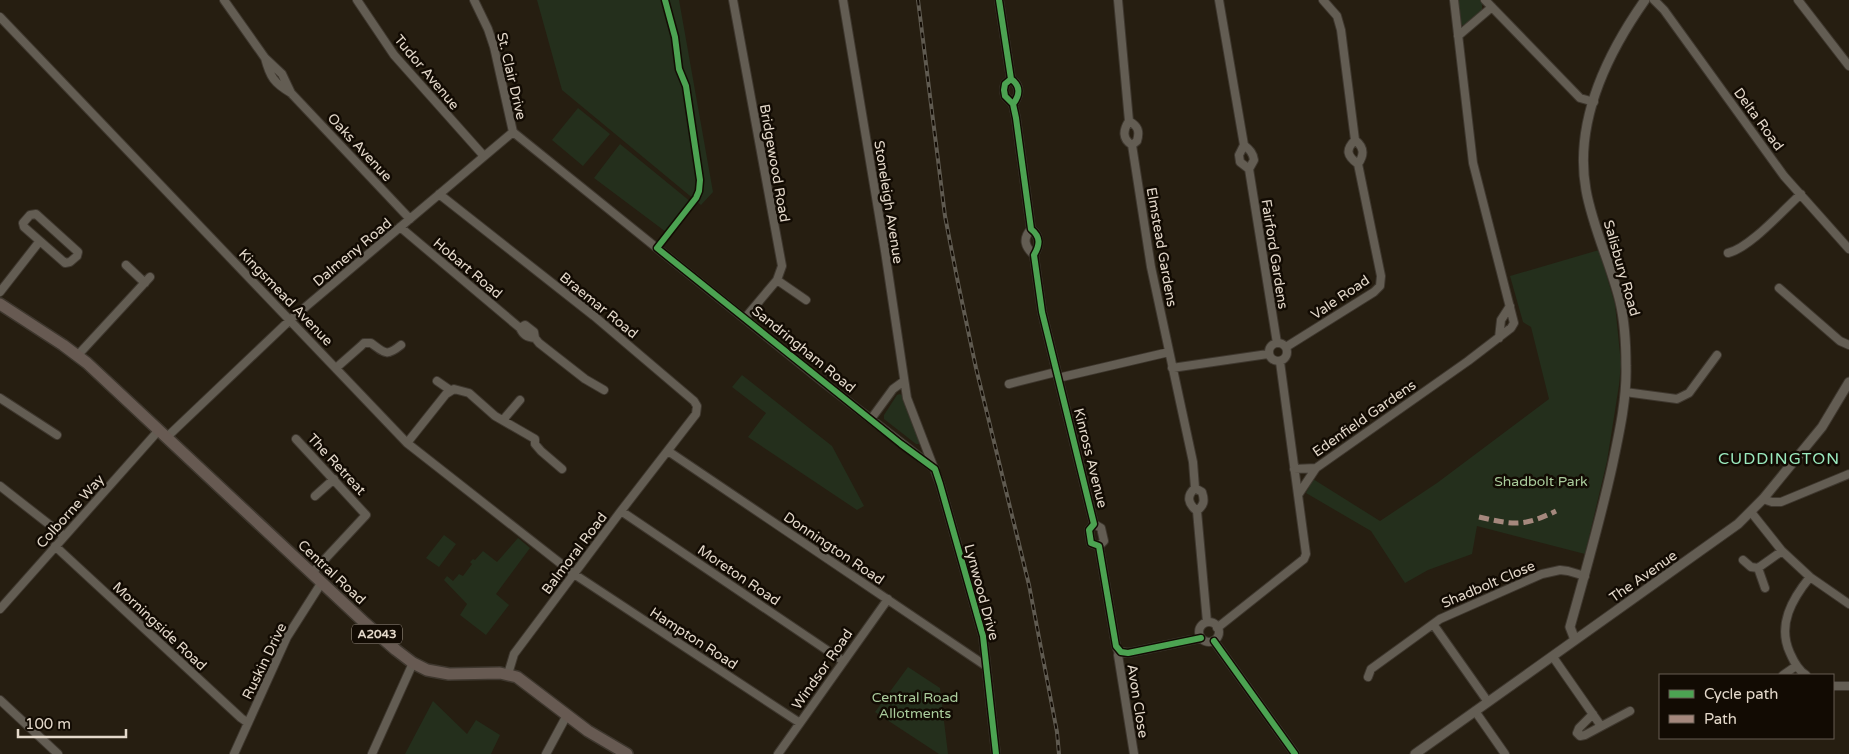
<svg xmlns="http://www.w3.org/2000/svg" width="1849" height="754" font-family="'Varela Round',sans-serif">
  <rect width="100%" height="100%" fill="#261e11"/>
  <path fill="#242f1c" d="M537 0H679L713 192 701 205 562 90Z
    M1458 0H1482V10L1465 25H1461Z
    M578 108 610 134 583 166 552 140Z
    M620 144 691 202 666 232 594 178Z
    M1599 250 1615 304 1621 364 1619 385 1607 461 1585 554 1477 526 1472 554 1428 570 1405 583 1371 531 1306 493 1313 479 1380 521 1437 483 1549 399 1531 327 1523 322 1510 276Z
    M742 375 832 446 864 506 857 510 748 437 766 413 732 387Z
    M900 394 904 397 920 441 919 444H916L884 419V415L897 395Z
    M444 535 456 544 439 567 426 558Z
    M518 538 530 548 496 594 509 605 486 635 460 615 467 604 444 580 447 576 453 581 459 574 463 576 472 564 470 562 473 559 475 560 483 551 497 562Z
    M908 667 940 688 948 754H939L875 712Z
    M433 701 467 734 476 720 500 735 491 754H405Z"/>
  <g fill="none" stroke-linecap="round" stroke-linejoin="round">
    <g stroke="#3e372e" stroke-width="10">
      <path id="minor" d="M224 0 265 58 282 74 291 93
        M357 0 394 55 483 155
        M474 0 488 29 494 47 513 132
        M733 0 782 266 777 280 745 318
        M843 0 885 251 907 398 940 484 983 636 996 754
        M999 0 1011 79C1021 86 1020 95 1013 104
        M1118 0 1129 121C1123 130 1122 139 1132 145L1151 267 1193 462 1195 488C1186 496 1188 504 1197 511L1207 622
        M1219 0 1244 145 1239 155 1240 162 1249 169
        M1323 0 1337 16 1341 30 1355 140C1364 147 1365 154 1358 164
        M1485 0 1580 98 1594 102
        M1654 0 1664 10 1784 176 1849 249
        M1798 0 1849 66
        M0 17 407 443 574 574 800 723
        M1458 36 1492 7
        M265 58C270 77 274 83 291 93L410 219
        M1011 79 1005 84 1004 90 1005 96 1013 104 1016 118 1031 229C1041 237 1040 245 1034 255L1042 312 1094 524 1101 528 1104 541 1099 546
        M1129 121C1138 126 1140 131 1137 141L1132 145
        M513 132 823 382 935 469
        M1244 145C1250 150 1253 153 1254 160L1249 169 1277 343
        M439 194 594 316 694 401 697 406 696 414 621 511 514 654 508 674
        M36 214 78 252 77 256 70 262 65 263 24 227 23 223 30 215Z
        M400 227 520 328C523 335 527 337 535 338
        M1031 229C1022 239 1025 247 1034 255
        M1728 253C1750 248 1783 210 1801 194
        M126 265 145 283
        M777 280 806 300
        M1779 288 1840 341 1849 345
        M0 292 39 242
        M520 328 525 325 534 332 535 338 539 343 585 379 604 390
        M1499 338 1501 320 1510 306
        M1269 352a9 9 0 1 1 18 0a9 9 0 1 1-18 0Z
        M1286 347 1374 292 1380 286 1381 276 1358 164C1347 156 1345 150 1355 140
        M77 356 150 277
        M1280 362 1298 495
        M336 368 361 346 364 343H371C385 353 386 357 401 345
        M1172 368 1268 354
        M1058 378 1169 352
        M437 381 450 390
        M1009 384 1056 372
        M1625 392 1677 399 1689 393 1717 355
        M0 398 57 435
        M871 419 893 389 904 381
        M503 420 520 400
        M167 437 290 320 513 132
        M296 439 366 515 312 573
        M407 443 446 394 454 389 469 393 495 416 535 439V444L541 451 562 469
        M668 451 986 666
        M1294 469 1316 468
        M0 486 64 536
        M1195 488 1202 492C1205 501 1204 505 1197 511
        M315 496 334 479
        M1763 499 1772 502H1781L1849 474
        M621 511 843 661
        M1751 512 1782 551 1810 577 1849 604
        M1094 524 1089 530 1091 543 1099 546
        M55 546 241 718 248 723
        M1099 546 1116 646 1118 651 1128 653 1201 638
        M1743 560 1751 567 1758 568
        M1765 588 1758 568 1782 551
        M0 609 159 430
        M1199 632a10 10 0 1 1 20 0a10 10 0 1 1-20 0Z
        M1433 624 1488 702
        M1217 628 1304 559 1306 554 1298 495 1316 468 1468 361 1511 328 1514 323 1473 163 1454 0
        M1214 641 1295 754
        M1121 652 1118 655 1134 754
        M1553 657 1601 726
        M1783 675 1796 666
        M1806 675C1798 670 1794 662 1790 653 1777 625 1792 599 1810 577
        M1368 677 1371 669 1440 619 1542 574 1560 570 1568 571 1585 576
        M1833 686H1849
        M0 700 58 754
        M1475 711 1505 754
        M1593 714 1579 728 1577 733 1580 736 1585 735 1630 711
        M234 754 287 637 322 582
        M372 754 413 663
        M546 754 567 715
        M778 754 888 599"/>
    </g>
    <g stroke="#3e372e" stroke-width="11">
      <path id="tertiary" d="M1575 640 1570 627C1585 574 1600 521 1612 467 1619 434 1627 399 1626 366 1626 344 1625 323 1620 302 1611 264 1593 229 1586 190 1574 123 1607 54 1645 0
        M1415 754 1738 524 1763 499 1822 427 1849 382"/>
    </g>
    <g stroke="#3e372e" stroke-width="14">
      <path id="primary" d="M0 304 63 345 87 363 365 623 396 650 413 663 427 670 449 674 500 673 517 677 588 731 627 754"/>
    </g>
    <use href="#minor" stroke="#635d53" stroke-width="8"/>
    <use href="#tertiary" stroke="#635d53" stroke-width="9"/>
    <use href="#primary" stroke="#675a52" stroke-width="11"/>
    <g stroke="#5f5a50" stroke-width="4">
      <path id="rail" d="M918 0 945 216 958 283 976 368 1029 585 1057 732 1059 754"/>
    </g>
    <use href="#rail" stroke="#120b03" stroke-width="2" stroke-dasharray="5.5" stroke-linecap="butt"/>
    <path stroke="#a5887d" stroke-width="5" stroke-dasharray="10 5" stroke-linecap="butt" d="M1479 517C1514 525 1523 527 1556 511"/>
    <g stroke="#120b03" stroke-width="9">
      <path id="cycleway" d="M665 0 675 37 679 69 686 86 700 180 699 191 696 198 657 248 901 444 935 469 940 484 983 636 996 754
        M999 0 1011 79C1021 86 1020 95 1013 104
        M1011 79 1005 84 1004 90 1005 96 1013 104 1016 118 1031 229C1041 237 1040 245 1034 255L1042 312 1094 524 1089 530 1091 543 1099 546 1116 646 1121 652 1128 653 1201 638
        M1214 641 1295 754"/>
    </g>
    <use href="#cycleway" stroke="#4ca352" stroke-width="6"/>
  </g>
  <g text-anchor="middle" stroke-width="5" stroke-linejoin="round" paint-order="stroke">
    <rect fill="#120b03" stroke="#a59b8f" stroke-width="1" x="352" y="624.5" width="50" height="19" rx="4"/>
    <g font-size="12" font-weight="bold" fill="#e4d9cb">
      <text x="377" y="638">A2043</text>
    </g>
    <g font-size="14" fill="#e4d9cb" stroke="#120b03">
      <text transform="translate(427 72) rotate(50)" y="5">Tudor Avenue</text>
      <text transform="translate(512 76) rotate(77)" y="5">St. Clair Drive</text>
      <text transform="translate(1759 119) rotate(54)" y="5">Delta Road</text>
      <text transform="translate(360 147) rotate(47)" y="5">Oaks Avenue</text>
      <text transform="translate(775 163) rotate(80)" y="5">Bridgewood Road</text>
      <text transform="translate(889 202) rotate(81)" y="5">Stoneleigh Avenue</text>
      <text transform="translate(1162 247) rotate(80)" y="5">Elmstead Gardens</text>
      <text transform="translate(352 252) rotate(-40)" y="5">Dalmeny Road</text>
      <text transform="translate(1275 254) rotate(81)" y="5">Fairford Gardens</text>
      <text transform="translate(468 268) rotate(40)" y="5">Hobart Road</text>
      <text transform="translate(1622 268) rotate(74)" y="5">Salisbury Road</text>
      <text transform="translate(286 297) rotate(46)" y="5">Kingsmead Avenue</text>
      <text transform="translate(1340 297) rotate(-34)" y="5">Vale Road</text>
      <text transform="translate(599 305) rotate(39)" y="5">Braemar Road</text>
      <text transform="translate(804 349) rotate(39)" y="5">Sandringham Road</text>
      <text transform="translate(1364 418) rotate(-35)" y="5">Edenfield Gardens</text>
      <text transform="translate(1091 458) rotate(76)" y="5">Kinross Avenue</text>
      <text transform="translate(337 464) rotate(47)" y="5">The Retreat</text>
      <text transform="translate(70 511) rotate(-48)" y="5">Colborne Way</text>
      <text transform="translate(834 548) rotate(34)" y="5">Donnington Road</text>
      <text transform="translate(574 553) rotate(-53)" y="5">Balmoral Road</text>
      <text transform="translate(332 572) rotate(43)" y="5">Central Road</text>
      <text transform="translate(739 575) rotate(34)" y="5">Moreton Road</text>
      <text transform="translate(1643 576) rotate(-35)" y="5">The Avenue</text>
      <text transform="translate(1488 584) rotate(-23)" y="5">Shadbolt Close</text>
      <text transform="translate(982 592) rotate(75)" y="5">Lynwood Drive</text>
      <text transform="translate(160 626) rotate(43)" y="5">Morningside Road</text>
      <text transform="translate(694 638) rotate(33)" y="5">Hampton Road</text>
      <text transform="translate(264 661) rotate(-64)" y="5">Ruskin Drive</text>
      <text transform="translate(822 669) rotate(-55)" y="5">Windsor Road</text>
      <text transform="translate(1138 701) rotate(81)" y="5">Avon Close</text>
    </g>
    <g font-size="14" fill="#aacc9c" stroke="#120b03">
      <text x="1541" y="486">Shadbolt Park</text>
      <text x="915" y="702">Central Road<tspan x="915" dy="16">Allotments</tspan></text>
    </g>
    <g font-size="16" letter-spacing="1" fill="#9beabe" stroke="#120b03">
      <text x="1779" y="464">CUDDINGTON</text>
    </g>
  </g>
  <rect x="1659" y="674" width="175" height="65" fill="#120b03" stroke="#665d53"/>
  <rect x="1669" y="690" width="25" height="8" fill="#4ca352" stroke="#665d53"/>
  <text x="1704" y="699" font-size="15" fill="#e4d9cb">Cycle path</text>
  <rect x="1669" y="715" width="25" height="8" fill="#a5887d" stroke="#665d53"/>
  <text x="1704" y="724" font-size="15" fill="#e4d9cb">Path</text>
  <path d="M18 729v8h108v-8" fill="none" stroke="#e4d9cb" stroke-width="2.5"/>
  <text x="25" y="729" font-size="15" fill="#e4d9cb" stroke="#120b03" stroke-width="4" paint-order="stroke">100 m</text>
</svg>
